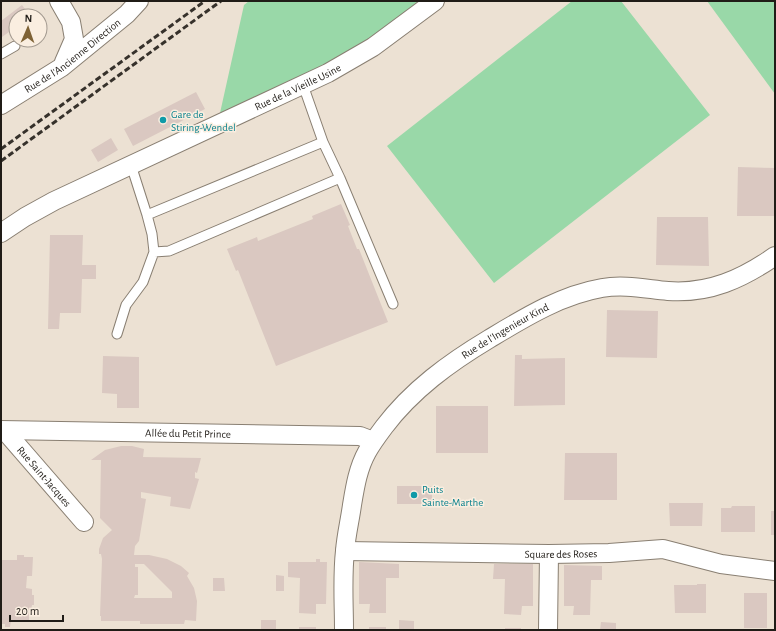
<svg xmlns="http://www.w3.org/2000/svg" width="776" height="631" font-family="'Alegreya Sans',sans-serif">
  <rect width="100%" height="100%" fill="#ece1d3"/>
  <path fill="#99d8a8" d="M249 1H430L375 42 218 122 244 5Z
    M572 1H621L710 115 494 283 387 146Z
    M707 1H775V94Z"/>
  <path fill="#dac8c1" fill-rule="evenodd" d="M22 5 30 16H16V27L2 37 1 35V21Z
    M196 92 205 109 133 146 124 129Z
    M111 138 118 150 98 162 91 150Z
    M738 167 775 168V216H737Z
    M341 204 350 225 348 226 357 249H359L388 322 276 366 238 270 236 271 227 249 257 237 258 241 313 219 312 216Z
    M657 217H708L709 266 656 265Z
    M50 235H83L82 265H96V279H82L81 313H60L59 329H48Z
    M607 310 658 311 657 358 606 357Z
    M515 355H522V359L565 358V405L514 406Z
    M103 356 139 357V408H117V394L102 393Z
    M436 406H488V453H436Z
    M121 446H132L144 449 143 457 201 458 197 473 195 472V478L199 479 190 509 170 506 171 497 141 492V498L146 499 139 541 135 546 134 555H149L167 559 181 566 189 573 187 576 194 588 197 601 196 621 185 620 184 624H140V621H101V616H100L102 559 101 554H99V549L103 538 112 530 100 518 101 460H91L105 450ZM135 564H144L172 592V598H134L135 595H138V567H135Z
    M565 453H617V500H564Z
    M397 486H432V504H397Z
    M669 503H703L702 526H670Z
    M732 506H755V532H721V508H731Z
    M771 511H775V535H771Z
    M17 555H24V557H33L32 576H27L26 588 32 589V595H34V605H32L31 610H29V621L11 620 10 627H5V624H1V560H17Z
    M316 559H320V562H327L326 604H316V614L299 613 300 578 288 577V562H316Z
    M359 562 399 564V578H386V613H369L370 604H359Z
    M494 564H533V606H522L521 615 504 614 505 579H493Z
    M564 565 602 566V580H591L590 615H573L574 606H564Z
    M276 575 284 576V591H276Z
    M213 578H224L225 591H213Z
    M697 584H706V613H675L674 585H697Z
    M744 593H767V628H744Z
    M261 620H276V630H261Z
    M399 620 414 621V629H399Z
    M601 622 616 623V630H600Z
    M299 627H316V630H299Z
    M369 627H386V630H369Z
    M505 628H521V630H505Z"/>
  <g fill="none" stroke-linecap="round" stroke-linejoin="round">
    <g stroke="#897f72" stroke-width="11">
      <path id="lane" d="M1 54 15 46
        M303 85 323 142
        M131 165 147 215 323 142 340 178 169 251 154 252
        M340 178 393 304
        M117 334 126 305 143 282 154 252 152 234 147 215"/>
    </g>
    <g stroke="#897f72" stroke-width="20">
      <g id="street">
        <path d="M59 1 71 22 74 39 64 62"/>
        <path id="s1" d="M1 105 62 67 127 14 139 1"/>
        <path id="s2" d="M1 233 25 217 54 201 328 73 373 47 435 1"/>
        <path id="s3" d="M1 430 360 436 373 441"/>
        <path id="s4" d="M5 431 84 522"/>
        <path id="s5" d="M345 551 549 554 609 553 663 549 721 564 775 571"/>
        <path id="s6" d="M344 630C344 604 342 577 345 551 346 536 350 520 352 505 355 487 358 468 367 452 372 443 378 435 384 427 412 390 449 363 489 339 524 318 561 295 602 288 624 284 646 289 668 291 709 294 742 279 775 256"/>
        <path d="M548 630 549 554"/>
      </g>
    </g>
    <use href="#lane" stroke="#fff" stroke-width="9"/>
    <use href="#street" stroke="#fff" stroke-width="18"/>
    <path stroke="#36312b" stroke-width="3" stroke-dasharray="6 3" stroke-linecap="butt" d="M1 149 205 1
      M1 161 221 1"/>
  </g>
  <g fill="#0f9aa8" stroke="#faeee0" stroke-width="1.5">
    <circle cx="163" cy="120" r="4"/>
    <circle cx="414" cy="495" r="4"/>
  </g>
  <g text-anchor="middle" stroke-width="3" stroke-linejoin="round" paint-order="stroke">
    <g font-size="11" fill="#201c17" stroke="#faeee0">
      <text dy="4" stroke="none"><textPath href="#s1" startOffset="87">Rue de l'Ancienne Direction</textPath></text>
      <text dy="4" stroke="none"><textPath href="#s2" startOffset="331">Rue de la Vieille Usine</textPath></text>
      <text dy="4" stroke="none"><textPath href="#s6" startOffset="367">Rue de l'Ingenieur Kind</textPath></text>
      <text dy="4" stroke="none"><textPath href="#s3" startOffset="187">Allée du Petit Prince</textPath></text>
      <text dy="4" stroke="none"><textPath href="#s4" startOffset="60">Rue Saint-Jacques</textPath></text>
      <text dy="4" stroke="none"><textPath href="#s5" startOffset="216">Square des Roses</textPath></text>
    </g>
    <g font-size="11" fill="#0d838f" stroke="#faeee0" text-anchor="start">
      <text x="171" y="118">Gare de<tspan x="171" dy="13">Stiring-Wendel</tspan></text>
      <text x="422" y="493">Puits<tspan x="422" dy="13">Sainte-Marthe</tspan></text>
    </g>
  </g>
  <rect width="776" height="631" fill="none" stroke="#201c17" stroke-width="4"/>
  <g transform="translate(28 28) rotate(2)"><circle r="19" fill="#faeee0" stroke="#a39a90"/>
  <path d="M0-3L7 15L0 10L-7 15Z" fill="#7e6235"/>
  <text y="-6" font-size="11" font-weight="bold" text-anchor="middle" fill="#201c17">N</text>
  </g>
  <path d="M10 615v6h53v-6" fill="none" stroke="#201c17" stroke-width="2"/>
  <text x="16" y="615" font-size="12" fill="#201c17" stroke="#faeee0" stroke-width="3" paint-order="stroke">20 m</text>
</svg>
